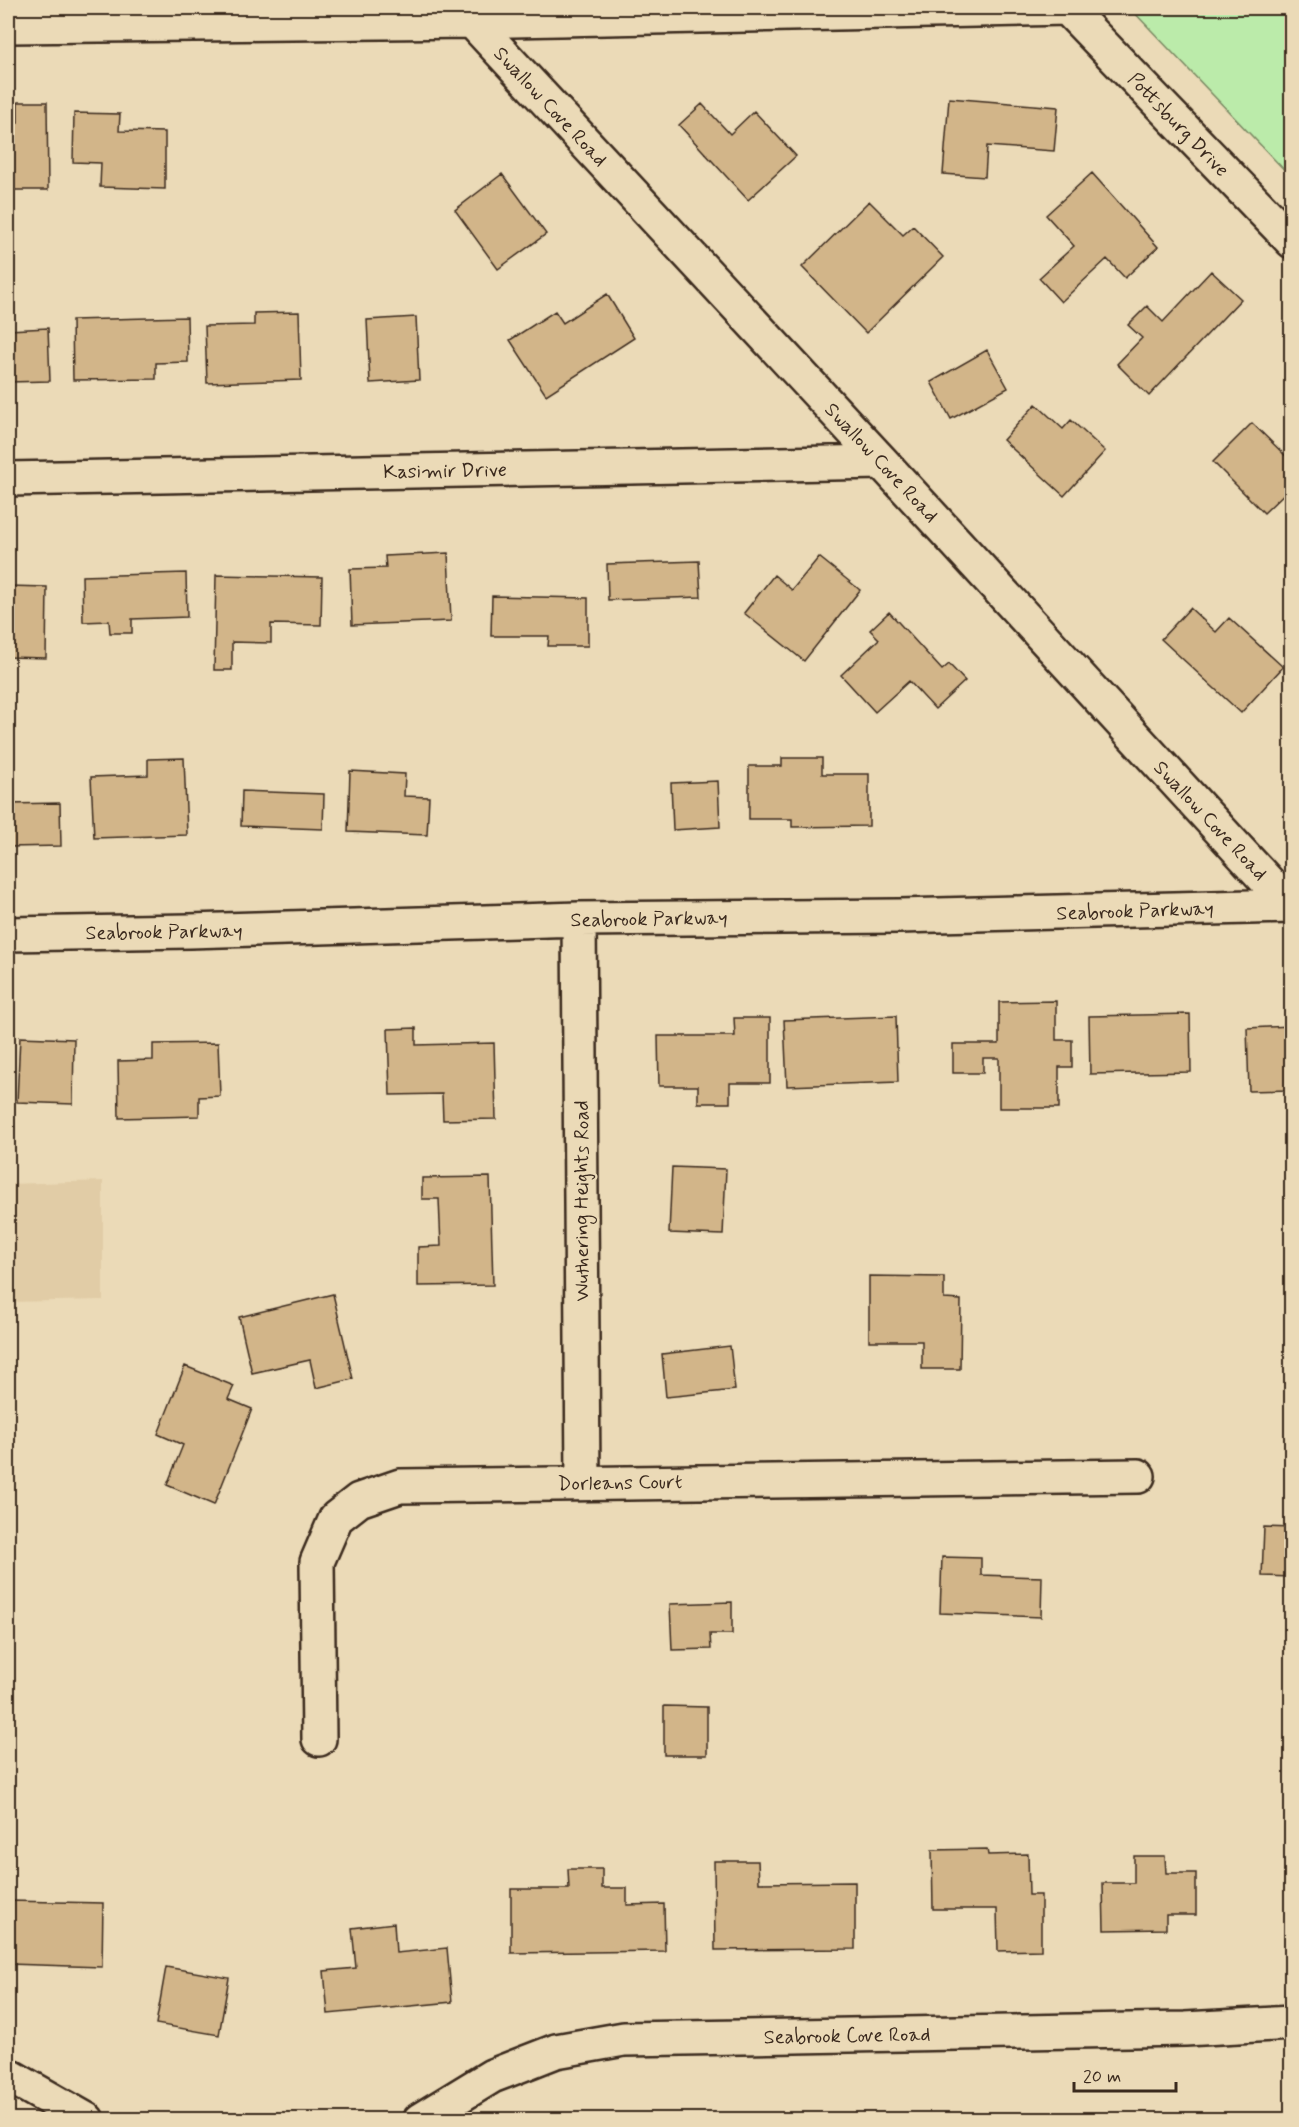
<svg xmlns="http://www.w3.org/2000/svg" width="1299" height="2127" font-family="Mynerve,sans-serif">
  <rect width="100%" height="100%" fill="#ebdab7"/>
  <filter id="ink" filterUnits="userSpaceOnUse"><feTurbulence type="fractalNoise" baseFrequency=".0167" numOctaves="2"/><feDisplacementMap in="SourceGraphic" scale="12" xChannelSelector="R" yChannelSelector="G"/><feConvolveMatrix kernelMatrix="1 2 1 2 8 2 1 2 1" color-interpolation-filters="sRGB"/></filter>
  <g filter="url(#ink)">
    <path fill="#e1cca6" d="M103 1181V1300L8 1302V1184Z"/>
    <path fill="#bbebaa" stroke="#7b8a64" stroke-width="1.5" d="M1130 8H1291V177Z"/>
    <path fill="#d2b589" stroke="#3b2a1e" stroke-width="1.5" d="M949 98 1058 107 1054 151 987 146 985 177 943 174Z
      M18 102H47L48 190H8V123H18Z
      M702 104 730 134 754 111 796 156 748 200 679 125Z
      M74 113 120 114 119 131 165 132V189L100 187 101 163 73 162Z
      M1092 173 1158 247 1125 278 1107 259 1061 302 1039 278 1074 246 1046 215Z
      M502 174 546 234 498 269 455 210Z
      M869 201 903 235 913 226 943 257 866 333 802 267Z
      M1211 271 1241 299 1149 396 1117 364 1142 338 1128 325 1147 306 1163 322Z
      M607 294 634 338 546 395 510 340 555 311 563 323Z
      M299 312 301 380 207 383 205 326 254 325V313Z
      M187 317 188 362 156 363V379L73 380 72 320Z
      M416 317 419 380 370 383 367 320Z
      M48 328 50 381 8 382V330Z
      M987 350 1008 388 951 419 931 382Z
      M1036 404 1063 429 1071 420 1105 451 1064 496 1003 440Z
      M1252 423 1292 462V486L1264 513 1213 462Z
      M448 553 451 621 352 625 350 569 386 568 385 556Z
      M819 557 860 590 804 661 744 613 774 575 792 590Z
      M699 561 701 597 608 600 607 564Z
      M186 573 187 617 132 619V633H110L109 621 83 622 82 576Z
      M216 575 322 577 321 625 271 624V643L232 642V670H214Z
      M8 586 47 587 46 658 8 657Z
      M492 596 588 598V646H548L549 636H491Z
      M1190 608 1216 632 1229 618 1283 667 1241 713 1161 639Z
      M889 612 942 670 949 664 965 681 935 709 909 681 875 712 841 675 879 639 870 630Z
      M184 758 187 835 94 838 91 777 148 775V759Z
      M782 758H822V774H869V826L792 827V819H749V766H782Z
      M350 771 405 774 404 796 429 797 427 835 348 832Z
      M718 781 720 827 673 830 671 783Z
      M242 791 324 794 323 829 241 826Z
      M60 803 61 846 8 847V804Z
      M1056 1001V1040H1072V1067H1059V1108H999V1058H983V1073H953V1044H999V1002Z
      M1190 1014 1191 1072 1090 1074 1089 1016Z
      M896 1016 898 1082 787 1086 784 1020Z
      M734 1018H770V1083H730V1103H698V1086H659L658 1036H735Z
      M1292 1026V1080H1289V1090L1249 1091 1247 1028Z
      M416 1028V1045L494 1043 496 1119 443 1120 442 1094 390 1095 388 1029Z
      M20 1037 74 1039 73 1104 17 1102Z
      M218 1043 220 1096 199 1097V1116L119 1118 118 1061 153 1060V1044Z
      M672 1167 726 1169 723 1235 669 1233Z
      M490 1177 493 1285 418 1286V1247L441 1246 439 1199H422V1178Z
      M869 1276 944 1277V1299L961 1300 960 1369H922V1341H869Z
      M333 1294 353 1379 316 1388 310 1360 252 1373 239 1317Z
      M730 1346 735 1390 666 1397 662 1354Z
      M185 1366 234 1386 228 1399 252 1409 214 1505 167 1485 183 1445 158 1434Z
      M1264 1527 1292 1528V1577L1262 1576Z
      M942 1557 981 1558V1575L1042 1577 1041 1617 940 1613Z
      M732 1602V1634H710L711 1649 672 1650 670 1604Z
      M664 1706 707 1707V1755H664Z
      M987 1849 988 1855 1028 1854 1029 1895H1041V1950L998 1951 997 1909H933L932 1850Z
      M1134 1856H1165L1166 1873H1196V1915H1166V1929L1104 1930 1103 1883H1134Z
      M714 1861H758L759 1883 855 1882V1949L715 1950Z
      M568 1869H602V1888H627V1905L664 1904 665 1951 511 1953V1889H569Z
      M9 1901 103 1903 102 1967 8 1964Z
      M394 1923 396 1953 447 1948 452 2002 328 2014 324 1971 356 1968 352 1928Z
      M166 1967 229 1978 219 2035 156 2024Z
      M1106 2116V2120H1028V2118Z"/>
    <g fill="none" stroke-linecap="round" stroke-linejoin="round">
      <g stroke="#3b2a1e" stroke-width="38">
        <path id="minor" d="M1067 8 1292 241
          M472 21 882 462 1290 906
          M8 26 472 21 1068 8
          M8 479 882 462
          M579 919 583 1483
          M8 934 190 931 579 919 899 916 1292 906
          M319 1739 317 1562 336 1518 359 1500 400 1486 1138 1476
          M8 2075 87 2120
          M420 2120 492 2076 556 2051 624 2039 1185 2029 1292 2023"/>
      </g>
      <use href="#minor" stroke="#ebdab7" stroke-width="33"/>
    </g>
  </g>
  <g text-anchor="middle" stroke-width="4.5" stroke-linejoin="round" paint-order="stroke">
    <g font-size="20" fill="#3b2a1e" stroke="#ebdab7">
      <text transform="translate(551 106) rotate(47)" y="7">Swallow Cove Road</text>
      <text transform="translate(1179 124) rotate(46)" y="7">Pottsburg Drive</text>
      <text transform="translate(882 462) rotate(47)" y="7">Swallow Cove Road</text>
      <text transform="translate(445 470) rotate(-1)" y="7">Kasimir Drive</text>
      <text transform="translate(1211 820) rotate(47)" y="7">Swallow Cove Road</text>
      <text transform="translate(1135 910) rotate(-2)" y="7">Seabrook Parkway</text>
      <text transform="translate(649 918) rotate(-1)" y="7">Seabrook Parkway</text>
      <text transform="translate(164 931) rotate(-1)" y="7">Seabrook Parkway</text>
      <text transform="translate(581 1201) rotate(-90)" y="7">Wuthering Heights Road</text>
      <text transform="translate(620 1482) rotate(-1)" y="7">Dorleans Court</text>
      <text transform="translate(847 2035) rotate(-1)" y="7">Seabrook Cove Road</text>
    </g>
  </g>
  <rect width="1299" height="2127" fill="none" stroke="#ebdab7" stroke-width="30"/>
  <rect x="15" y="15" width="1269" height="2097" fill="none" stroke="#3b2a1e" stroke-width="2" filter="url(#ink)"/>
  <path d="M1074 2082v9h102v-9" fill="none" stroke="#3b2a1e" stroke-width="3"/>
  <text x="1083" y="2082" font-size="18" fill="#3b2a1e" stroke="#ebdab7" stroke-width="4.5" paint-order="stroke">20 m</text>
</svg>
